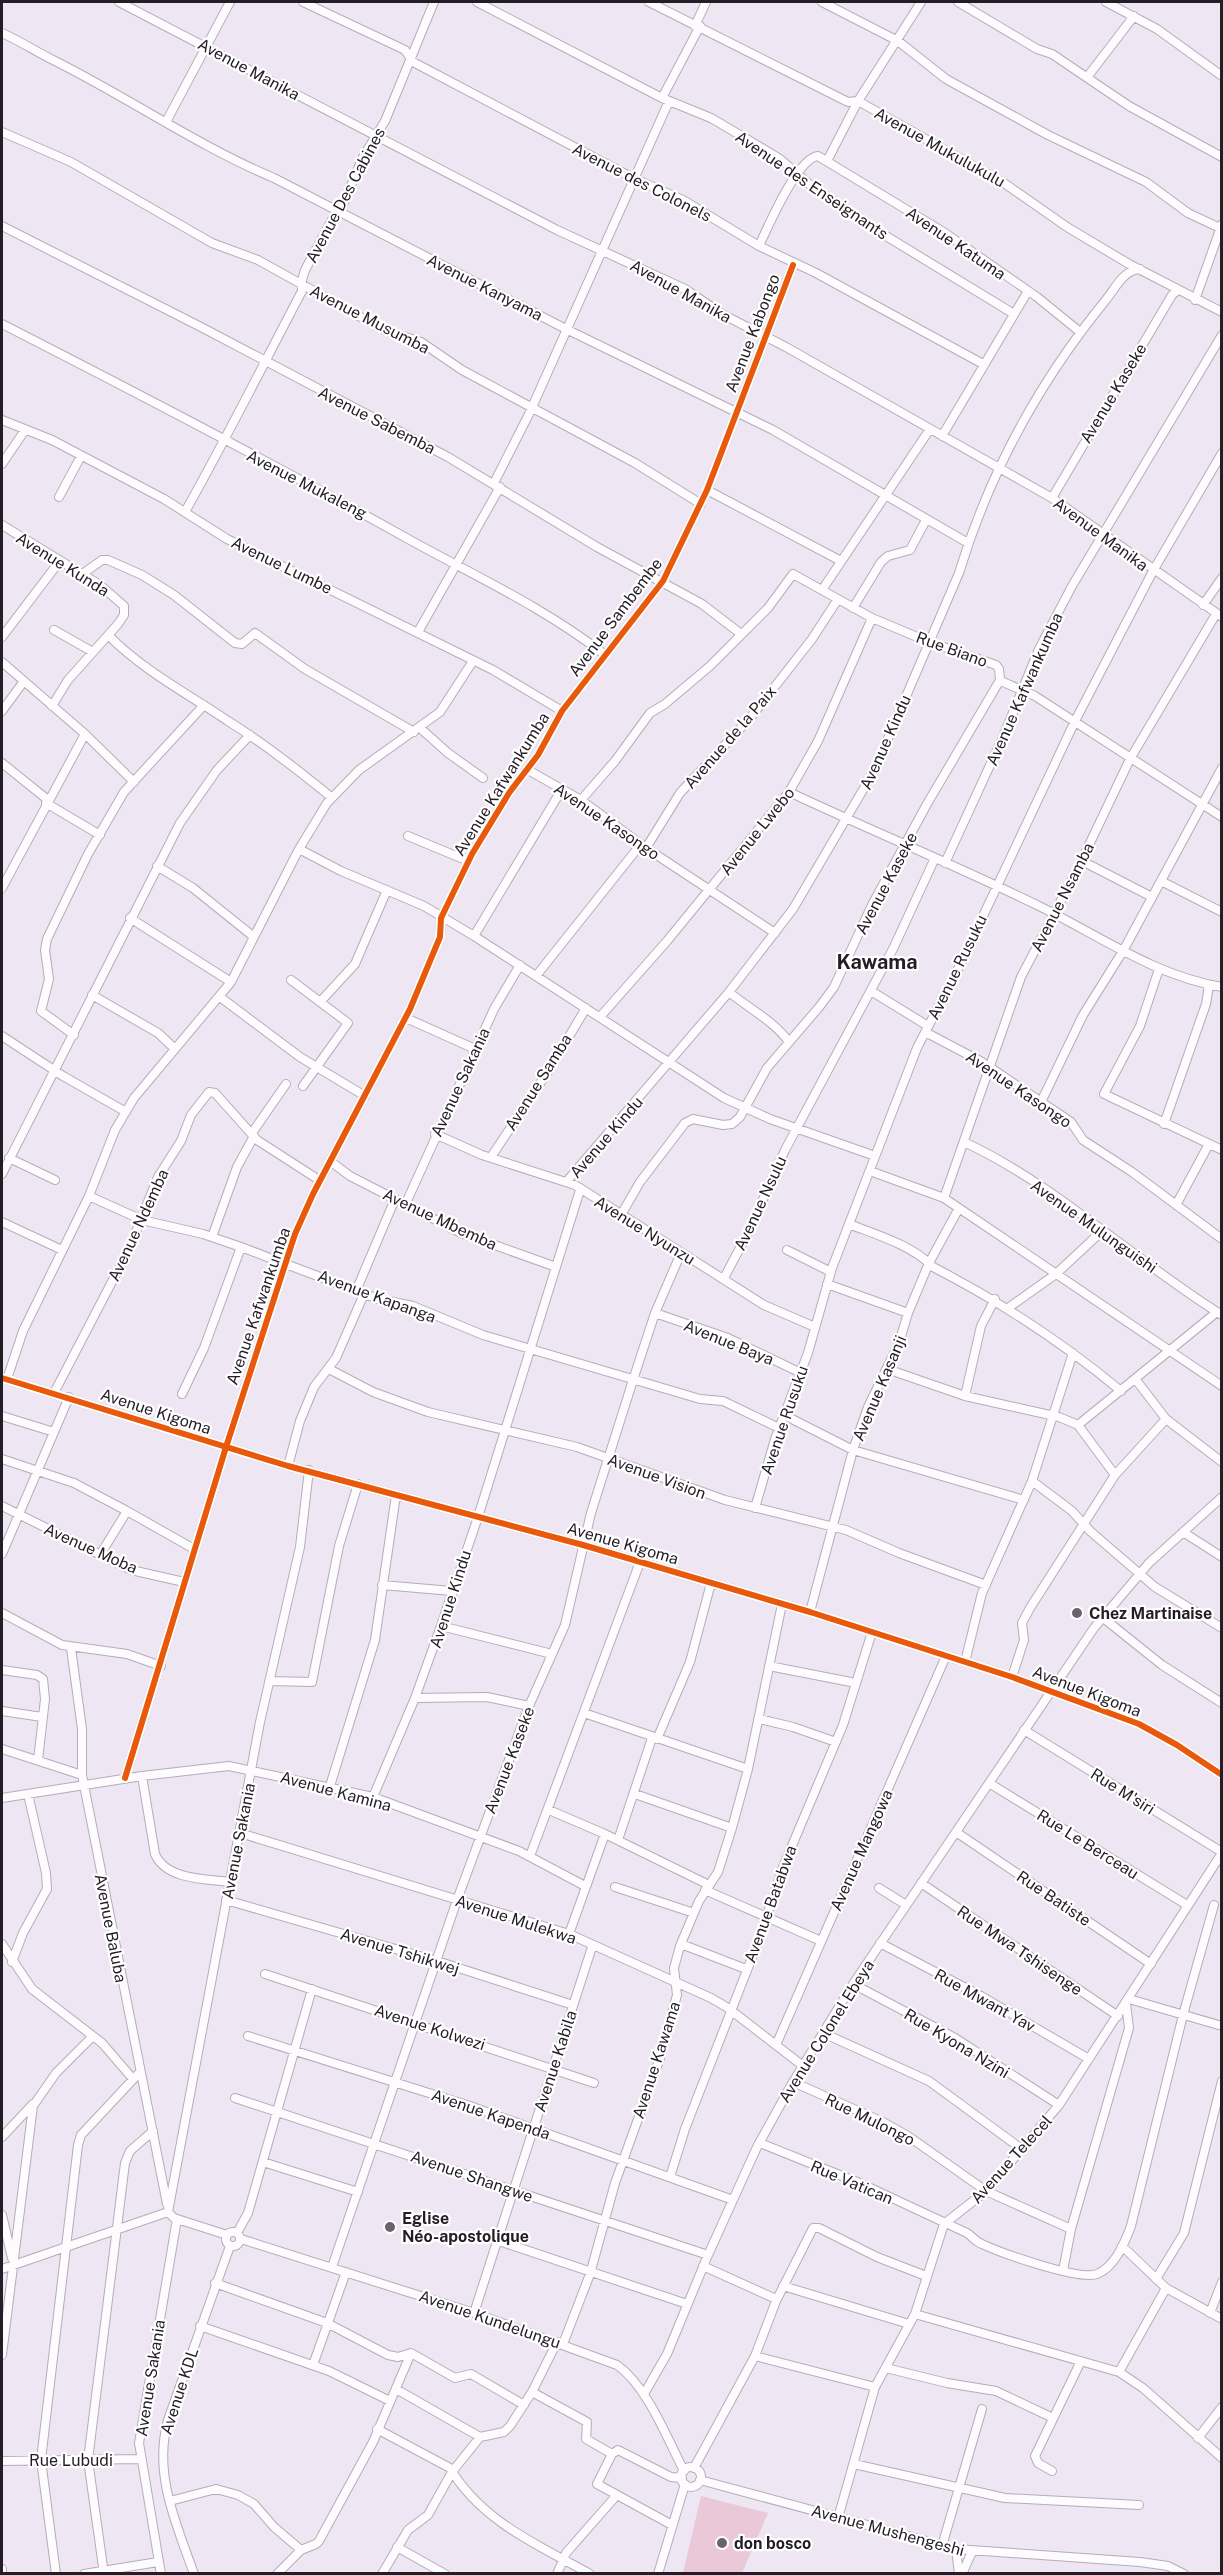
<svg xmlns="http://www.w3.org/2000/svg" width="1223" height="2575" font-family="'Public Sans',sans-serif">
  <rect width="100%" height="100%" fill="#efe6f4"/>
  <path fill="#eac8d8" d="M701 2496 768 2513 742 2573H683Z"/>
  <g fill="none" stroke-linecap="round" stroke-linejoin="round">
    <g stroke="#b4adb8" stroke-width="10">
      <path id="minor" d="M119 2 557 230 685 289 722 314 786 347 1052 498 1222 617
        M303 2 405 50 413 62 635 179 683 200 759 246 816 273 983 364
        M477 2 662 98 711 118 745 138 780 159 809 184 868 225 1014 314
        M649 2 848 102 858 101 1004 183 1067 227 1129 264 1222 312
        M822 2 898 41 946 79 1048 135 1146 182 1188 213 1222 229
        M958 2 1037 49 1052 54 1129 106 1222 157
        M1106 2 1157 29 1222 76
        M695 26 706 2
        M2 33C20 41 37 52 55 61 129 98 198 146 274 178L566 329 773 430 968 543
        M1088 76 1134 16
        M662 98 700 26
        M166 122 230 2
        M2 132 71 162 212 243 258 260 384 330 421 342 462 370 635 463 701 504
        M827 161 858 101 921 2
        M2 226 201 327 448 457 597 547 702 604 741 634
        M759 246C768 227 797 158 818 156L945 233 1037 297 1080 332
        M1195 300 1222 224
        M2 324C139 394 276 465 410 540 477 577 545 608 605 655
        M2 420 52 440 164 499 227 539 493 670 562 711
        M942 436 1028 291
        M2 464 25 430
        M494 483 529 414 669 101
        M707 490 841 561
        M59 497 81 456
        M1052 498 1172 295 1177 291
        M185 512C226 439 263 365 302 291V280L305 270 332 220 342 207 363 157 385 121 434 2
        M2 525 100 585 124 606V615L118 624 68 680 52 706
        M81 575 102 560H108L142 575 174 595 235 643 242 644 255 633 305 669 414 732
        M822 590 930 429
        M1203 605 1222 578
        M853 608 881 562 888 556 910 550 926 520
        M54 630 93 652
        M418 632 500 487
        M109 636C144 671 188 694 228 721 265 744 298 770 331 797
        M2 637 59 562
        M2 662 85 734 134 782
        M2 711 24 681
        M420 728 448 753 483 778
        M2 763 48 800
        M528 770 581 800 646 848 775 933
        M789 792C872 831 957 866 1039 906 1098 935 1155 976 1222 987
        M581 800 615 761 650 713 665 704 710 666 768 608 793 574 872 618 929 642 996 665 999 669 1000 679 1003 682 1035 696 1222 817
        M46 803 100 835
        M408 836 468 861
        M646 848 680 793 751 717 812 639 838 599
        M299 849 341 871 424 906 474 936 724 1098 770 1119 875 1156
        M1082 861 1152 897
        M945 863 1003 737 1039 649 1072 586 1222 335
        M157 866 193 888 254 937
        M1161 881 1222 912
        M2 888 85 734
        M130 918 231 982
        M474 936 562 789
        M1159 969 1140 1026 1104 1094 1222 1150
        M536 976 641 844
        M291 980 348 1023 303 1086
        M871 991 928 1026
        M729 992C748 1008 774 1021 789 1042
        M92 995 158 1033 175 1049
        M220 997 300 1057 365 1096
        M320 1002 355 964 387 890
        M600 1017 667 941 789 792 818 741 872 618
        M406 1018 475 1049
        M925 1032 982 1062 1071 1122 1083 1140 1132 1172 1222 1239
        M74 1035 41 1011 49 979 45 950 47 939 88 854 124 792 204 705
        M2 1036 63 1076 126 1112
        M1041 1102 1083 1015 1123 951 1222 768
        M1164 1124 1206 1004 1209 985
        M252 1133 286 1084
        M435 1134 482 1155 575 1185 764 1305 815 1327
        M964 1142C1055 1184 1136 1262 1222 1315
        M491 1157 549 1070 586 1008
        M9 1158 55 1180
        M330 1161 350 1176 461 1233 556 1267
        M870 1171 944 1198 1222 1386
        M2 1174 180 823 217 770 250 735
        M567 1181 729 992 793 909 874 771 959 573C989 474 1040 381 1105 301 1115 289 1123 270 1140 269
        M89 1196 142 1220 203 1234 241 1247 378 1299 413 1306 483 1335 700 1399 723 1401 779 1428
        M944 1198 1021 977 1079 866 1130 759 1216 614
        M406 1203 494 1009 520 965
        M1176 1205 1209 1144
        M621 1215 640 1182 685 1123 693 1119 723 1125 732 1124 740 1117 767 1068 820 1006 834 987 872 905 927 804 1000 680
        M2 1222 62 1250
        M849 1224C877 1235 912 1245 933 1267 1001 1302 1063 1343 1121 1391
        M212 1237 237 1167 254 1136
        M787 1250 831 1272
        M724 1278 749 1231 785 1150 893 949 935 858
        M827 1284 908 1313
        M356 1291 395 1199
        M1008 1308 1056 1274 1102 1231
        M655 1313 728 1338 801 1373
        M329 1369 373 1392 428 1412 577 1447 725 1500 846 1530 899 1553 986 1585
        M887 1369 965 1396 1059 1417 1078 1425 1115 1475
        M2 1378 288 1466 583 1545 810 1612 1012 1677 1139 1724 1177 1745 1222 1775
        M7 1379 23 1331 89 1196 115 1130 134 1098 231 982 299 849 327 803 359 770 440 712 473 661
        M1136 1380 1166 1419 1222 1462
        M54 1393 129 1249 158 1177 181 1141 191 1115 209 1092 215 1093 257 1140 319 1180
        M182 1394 204 1348 241 1247
        M965 1396 981 1326 995 1299
        M784 1415 853 1450 1024 1500
        M2 1416 54 1432
        M1078 1425 1217 1312
        M2 1459 74 1483 127 1511
        M288 1466 300 1421 314 1387 336 1358 364 1294
        M1032 1481 1072 1511 1090 1531 1155 1587 1222 1628
        M2 1506 131 1570 184 1582
        M755 1508 775 1439 808 1353 832 1268 917 1048 959 967 1075 721 1153 571 1222 453
        M1183 1532 1222 1557
        M2 1554 69 1397
        M100 1555 127 1511 194 1549
        M382 1585 452 1591
        M810 1612 853 1450 868 1407 899 1343 908 1313 929 1263 959 1208
        M2 1613 62 1645 127 1654 161 1666
        M1102 1617 1162 1665 1222 1703
        M441 1626 552 1654
        M71 1648 82 1729V1775L167 2204
        M965 1662 982 1593 1032 1481 1073 1353
        M769 1666 856 1683
        M2 1670 37 1675 43 1679 45 1699 38 1760
        M1012 1677 1024 1640 1022 1623 1030 1608 1115 1475 1166 1419
        M269 1681 312 1682 339 1546 358 1484
        M415 1698 487 1697 529 1706
        M2 1711 42 1717
        M584 1713 748 1769
        M759 1719 793 1727 836 1742
        M1024 1730 1222 1852
        M657 1739 690 1662 711 1583
        M2 1749 82 1775
        M142 1776 155 1854C166 1880 206 1879 230 1882
        M125 1778 226 1447 295 1234 313 1194 410 1009 440 937 441 918 472 854 509 793 538 755 562 711 663 581 707 490 793 265
        M989 1783 1187 1905
        M330 1786 375 1640 396 1495
        M635 1794 732 1828
        M373 1797 415 1698 441 1626 478 1517 580 1190
        M2 1798 142 1776 229 1766 373 1797 519 1851 585 1886
        M549 1810 605 1834 709 1885
        M956 1832 1151 1964
        M240 1833 569 1934 711 1998 728 2008 803 2066
        M618 1840 652 1738
        M530 1856 640 1562
        M921 1883 1118 2016
        M615 1887 694 1913
        M879 1888 906 1905
        M705 1890 821 1941
        M226 1900 437 1961 573 2005
        M569 1934 605 1834
        M880 1943 981 1996 1089 2059
        M2 1944 32 1989 102 2043 133 2079
        M681 1944 746 1969
        M12 1962 23 1933 47 1889 46 1873 28 1794
        M265 1974 594 2083
        M853 1984 955 2038 1059 2105
        M1129 1999 1222 2026
        M823 2033 929 2081 1023 2150
        M248 2036 470 2106 733 2200
        M776 2045 946 1656
        M793 2082 883 2122 908 2136 986 2191 1071 2229
        M235 2098 708 2255
        M2 2137 33 2104
        M760 2143 862 2184 967 2233C973 2237 976 2242 982 2244 1001 2253 1080 2281 1097 2274 1115 2267 1125 2242 1131 2226L1183 2015 1214 1905
        M263 2162 358 2192
        M670 2177 685 2129 758 1942 783 1867 843 1725 872 1632
        M168 2212 260 1722 300 1547 309 1470
        M168 2212 174 2218 227 2235
        M2 2215 12 2258
        M226 2239a7 7 0 1 1 14 0a7 7 0 1 1-14 0Z
        M237 2233 248 2213 312 1989
        M241 2239 474 2313 617 2365C647 2386 667 2438 684 2471
        M496 2240 687 2304
        M1122 2246 1166 2288 1222 2319
        M703 2266 776 2299
        M332 2267 457 1900 529 1706 565 1625 591 1513 633 1380 655 1313 681 1253
        M2 2269 168 2212
        M1063 2271 1071 2229 1129 2028 1126 2004
        M1156 2279 1184 2233 1222 2081
        M215 2283 327 2323 388 2355 398 2357 411 2353 455 2378 471 2374 524 2405
        M783 2286 909 2324
        M474 2313 592 1947
        M1210 2313 1222 2282
        M915 2314 1119 2372 1143 2388 1222 2458
        M200 2326 329 2371 390 2401
        M563 2344 590 2274 615 2183 660 2058 677 1995 674 1968 680 1946 699 1901 718 1872 732 1828 748 1769 782 1604
        M2 2355 33 2106 56 2073 93 2036
        M755 2356 875 2387
        M313 2365 346 2272
        M886 2368 947 2383 996 2391 1053 2418
        M1119 2372 1166 2288
        M396 2389 480 2437
        M532 2392 587 2422 586 2439 612 2454
        M644 2394 667 2354 708 2255 757 2147 793 2082 853 1984 1094 1628 1149 1563 1222 1497
        M377 2429 450 2468C481 2521 538 2545 590 2574
        M1198 2438 1222 2407
        M2 2461 141 2459
        M854 2464 1005 2498 1139 2505
        M681 2477a10 10 0 1 1 20 0a10 10 0 1 1-20 0Z
        M694 2468 755 2356 776 2301 813 2228H819L877 2257 926 2276
        M1052 2471 1038 2463 1035 2456 1081 2361
        M700 2480 956 2549 1140 2562 1168 2566 1184 2574
        M170 2501 216 2489 238 2495 254 2504 274 2527 301 2550
        M838 2518 875 2387 915 2314 944 2224 986 2191 1059 2105 1222 1853
        M672 2525 597 2484 612 2454 618 2450 671 2477 682 2478
        M942 2546 982 2409
        M397 2547 445 2574
        M956 2549 959 2574
        M2 2569V2574
        M56 2574 41 2460 78 2145 81 2135 140 2072
        M84 2574 158 2562
        M104 2574 88 2460 125 2163 130 2151 153 2131
        M161 2574 139 2443 177 2219
        M194 2574C176 2523 153 2474 168 2420L230 2246
        M277 2574 301 2550 316 2544 319 2541 373 2442 411 2353
        M382 2574 408 2530 428 2515 452 2472 480 2437 504 2432 510 2426 532 2392 557 2342
        M557 2574 566 2553 616 2496
        M658 2574 685 2484
        M962 2574 972 2552"/>
    </g>
    <use href="#minor" stroke="#fdfbfd" stroke-width="8"/>
    <g stroke="#fff" stroke-width="10">
      <path id="cycleway" d="M2 1378 288 1466 583 1545 810 1612 1012 1677 1139 1724 1177 1745 1222 1775
        M125 1778 226 1447 295 1234 313 1194 410 1009 440 937 441 918 472 854 509 793 538 755 562 711 663 581 707 490 793 265"/>
    </g>
    <use href="#cycleway" stroke="#e8590c" stroke-width="6"/>
  </g>
  <g fill="#6a636e" stroke="#fff" stroke-width="2">
    <circle cx="1077" cy="1613" r="6"/>
    <circle cx="390" cy="2227" r="6"/>
    <circle cx="722" cy="2543" r="6"/>
  </g>
  <g text-anchor="middle" stroke-width="4.5" stroke-linejoin="round" paint-order="stroke">
    <g font-size="16" fill="#231d26" stroke="#fff">
      <text transform="translate(249 69) rotate(28)" y="6">Avenue Manika</text>
      <text transform="translate(940 147) rotate(29)" y="6">Avenue Mukulukulu</text>
      <text transform="translate(642 182) rotate(27)" y="6">Avenue des Colonels</text>
      <text transform="translate(812 185) rotate(34)" y="6">Avenue des Enseignants</text>
      <text transform="translate(345 195) rotate(-62)" y="6">Avenue Des Cabines</text>
      <text transform="translate(956 243) rotate(34)" y="6">Avenue Katuma</text>
      <text transform="translate(485 287) rotate(27)" y="6">Avenue Kanyama</text>
      <text transform="translate(681 291) rotate(29)" y="6">Avenue Manika</text>
      <text transform="translate(370 319) rotate(27)" y="6">Avenue Musumba</text>
      <text transform="translate(752 333) rotate(-69)" y="6">Avenue Kabongo</text>
      <text transform="translate(1113 393) rotate(-59)" y="6">Avenue Kaseke</text>
      <text transform="translate(377 420) rotate(27)" y="6">Avenue Sabemba</text>
      <text transform="translate(307 484) rotate(27)" y="6">Avenue Mukaleng</text>
      <text transform="translate(1101 534) rotate(36)" y="6">Avenue Manika</text>
      <text transform="translate(63 564) rotate(32)" y="6">Avenue Kunda</text>
      <text transform="translate(282 565) rotate(26)" y="6">Avenue Lumbe</text>
      <text transform="translate(615 617) rotate(-53)" y="6">Avenue Sambembe</text>
      <text transform="translate(952 649) rotate(20)" y="6">Rue Biano</text>
      <text transform="translate(1024 689) rotate(-66)" y="6">Avenue Kafwankumba</text>
      <text transform="translate(730 737) rotate(-49)" y="6">Avenue de la Paix</text>
      <text transform="translate(885 742) rotate(-66)" y="6">Avenue Kindu</text>
      <text transform="translate(501 784) rotate(-58)" y="6">Avenue Kafwankumba</text>
      <text transform="translate(607 821) rotate(34)" y="6">Avenue Kasongo</text>
      <text transform="translate(757 831) rotate(-51)" y="6">Avenue Lwebo</text>
      <text transform="translate(886 883) rotate(-62)" y="6">Avenue Kaseke</text>
      <text transform="translate(1062 897) rotate(-63)" y="6">Avenue Nsamba</text>
      <text transform="translate(957 967) rotate(-64)" y="6">Avenue Rusuku</text>
      <text transform="translate(460 1082) rotate(-65)" y="6">Avenue Sakania</text>
      <text transform="translate(538 1082) rotate(-58)" y="6">Avenue Samba</text>
      <text transform="translate(1019 1089) rotate(34)" y="6">Avenue Kasongo</text>
      <text transform="translate(606 1137) rotate(-49)" y="6">Avenue Kindu</text>
      <text transform="translate(760 1203) rotate(-65)" y="6">Avenue Nsulu</text>
      <text transform="translate(440 1219) rotate(25)" y="6">Avenue Mbemba</text>
      <text transform="translate(138 1225) rotate(-65)" y="6">Avenue Ndemba</text>
      <text transform="translate(1094 1226) rotate(35)" y="6">Avenue Mulunguishi</text>
      <text transform="translate(645 1230) rotate(32)" y="6">Avenue Nyunzu</text>
      <text transform="translate(377 1296) rotate(20)" y="6">Avenue Kapanga</text>
      <text transform="translate(258 1306) rotate(-71)" y="6">Avenue Kafwankumba</text>
      <text transform="translate(729 1342) rotate(22)" y="6">Avenue Baya</text>
      <text transform="translate(879 1388) rotate(-67)" y="6">Avenue Kasanji</text>
      <text transform="translate(156 1411) rotate(18)" y="6">Avenue Kigoma</text>
      <text transform="translate(784 1420) rotate(-71)" y="6">Avenue Rusuku</text>
      <text transform="translate(657 1476) rotate(20)" y="6">Avenue Vision</text>
      <text transform="translate(623 1543) rotate(16)" y="6">Avenue Kigoma</text>
      <text transform="translate(91 1548) rotate(24)" y="6">Avenue Moba</text>
      <text transform="translate(450 1599) rotate(-72)" y="6">Avenue Kindu</text>
      <text transform="translate(1087 1691) rotate(21)" y="6">Avenue Kigoma</text>
      <text transform="translate(509 1760) rotate(-69)" y="6">Avenue Kaseke</text>
      <text transform="translate(336 1791) rotate(15)" y="6">Avenue Kamina</text>
      <text transform="translate(1123 1791) rotate(32)" y="6">Rue M'siri</text>
      <text transform="translate(238 1841) rotate(-79)" y="6">Avenue Sakania</text>
      <text transform="translate(1088 1844) rotate(32)" y="6">Rue Le Berceau</text>
      <text transform="translate(861 1850) rotate(-66)" y="6">Avenue Mangowa</text>
      <text transform="translate(1054 1898) rotate(34)" y="6">Rue Batiste</text>
      <text transform="translate(770 1904) rotate(-70)" y="6">Avenue Batabwa</text>
      <text transform="translate(516 1919) rotate(18)" y="6">Avenue Mulekwa</text>
      <text transform="translate(111 1928) rotate(79)" y="6">Avenue Baluba</text>
      <text transform="translate(1020 1950) rotate(34)" y="6">Rue Mwa Tshisenge</text>
      <text transform="translate(400 1951) rotate(17)" y="6">Avenue Tshikwej</text>
      <text transform="translate(985 2000) rotate(29)" y="6">Rue Mwant Yav</text>
      <text transform="translate(430 2027) rotate(18)" y="6">Avenue Kolwezi</text>
      <text transform="translate(826 2031) rotate(-58)" y="6">Avenue Colonel Ebeya</text>
      <text transform="translate(957 2043) rotate(31)" y="6">Rue Kyona Nzini</text>
      <text transform="translate(656 2060) rotate(-72)" y="6">Avenue Kawama</text>
      <text transform="translate(555 2061) rotate(-72)" y="6">Avenue Kabila</text>
      <text transform="translate(491 2114) rotate(19)" y="6">Avenue Kapenda</text>
      <text transform="translate(870 2119) rotate(26)" y="6">Rue Mulongo</text>
      <text transform="translate(1011 2159) rotate(-48)" y="6">Avenue Telecel</text>
      <text transform="translate(472 2176) rotate(19)" y="6">Avenue Shangwe</text>
      <text transform="translate(852 2182) rotate(23)" y="6">Rue Vatican</text>
      <text transform="translate(490 2319) rotate(19)" y="6">Avenue Kundelungu</text>
      <text transform="translate(150 2378) rotate(-81)" y="6">Avenue Sakania</text>
      <text transform="translate(179 2391) rotate(-72)" y="6">Avenue KDL</text>
      <text x="71" y="2466">Rue Lubudi</text>
      <text transform="translate(888 2530) rotate(15)" y="6">Avenue Mushengeshi</text>
    </g>
    <g font-size="16" font-weight="bold" fill="#231d26" stroke="#fff" text-anchor="start">
      <text x="1089" y="1619">Chez Martinaise</text>
      <text x="402" y="2224">Eglise<tspan x="402" dy="18">Néo-apostolique</tspan></text>
      <text x="734" y="2549">don bosco</text>
    </g>
    <g font-size="20" font-weight="bold" fill="#231d26" stroke="#fff">
      <text x="877" y="969">Kawama</text>
    </g>
  </g>
  <rect width="1223" height="2575" fill="none" stroke="#231d26" stroke-width="6"/>
</svg>
